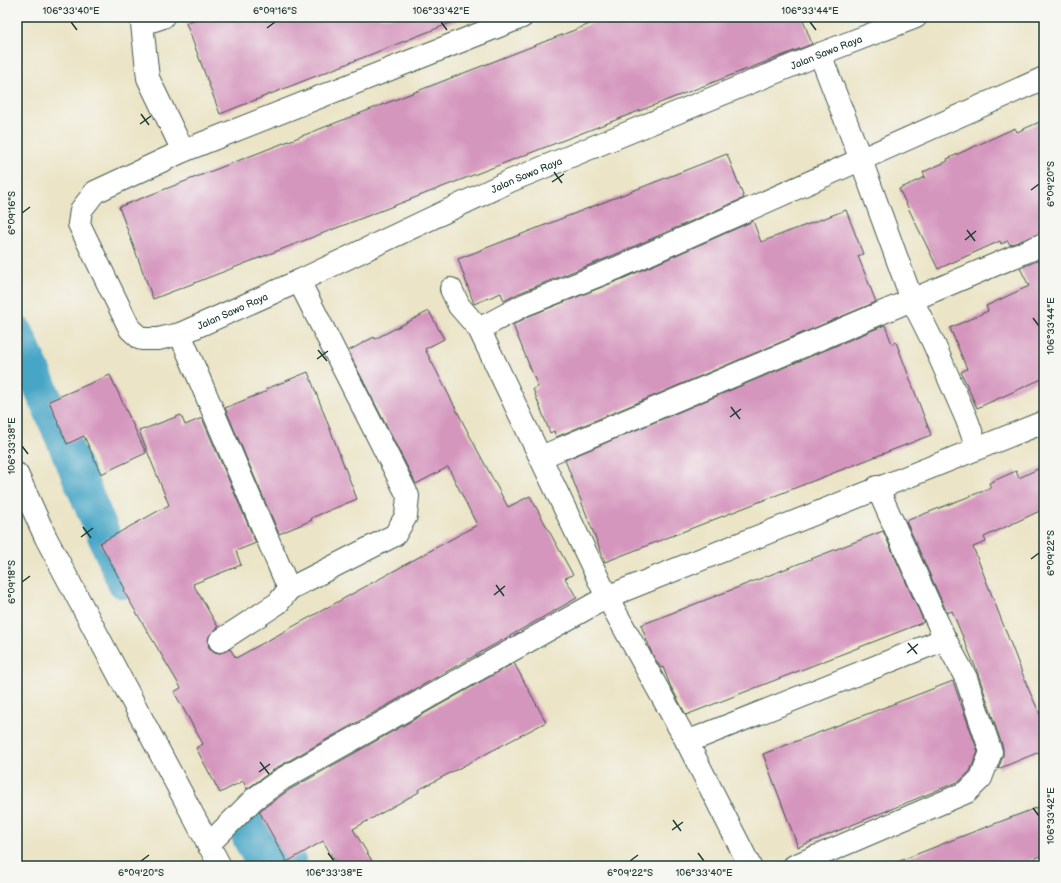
<svg xmlns="http://www.w3.org/2000/svg" width="1061" height="883" font-family="'Balsamiq Sans',sans-serif">
  <rect width="100%" height="100%" fill="#f6f6f2"/>
  <filter id="ink" filterUnits="userSpaceOnUse"><feTurbulence type="fractalNoise" baseFrequency=".025" numOctaves="2"/><feDisplacementMap in="SourceGraphic" scale="8" xChannelSelector="R" yChannelSelector="G"/><feConvolveMatrix kernelMatrix="1 2 1 2 8 2 1 2 1" color-interpolation-filters="sRGB"/></filter>
  <filter id="wash" filterUnits="userSpaceOnUse"><feTurbulence type="fractalNoise" baseFrequency=".012" numOctaves="4" result="noise"/><feDisplacementMap in="SourceGraphic" scale="16" xChannelSelector="R" yChannelSelector="G"/><feGaussianBlur stdDeviation="0.9" result="paint"/><feColorMatrix in="noise" values="0 0 0 0 0 0 0 0 0 0 0 0 0 0 0 0 0 1.4 0 .05"/><feComposite in="paint" operator="in"/></filter>
  <g filter="url(#wash)">
    <rect width="100%" height="100%" fill="#ebe4c6"/>
    <g fill="none" stroke-linecap="round" stroke-linejoin="round">
      <path stroke="#47a6c6" stroke-width="34" d="M17 333 124 582"/>
      <path stroke="#47a6c6" stroke-width="58" d="M260 833 278 866"/>
    </g>
    <g id="blocks">
      <path fill="#d596be" d="M201 17H463V18L220 114 186 23Z
        M608 17H802L812 44 153 299 119 207Z
        M1044 120V232L1010 245 1008 241 1001 244 1000 241 938 269 899 189 925 177 923 172 948 161 947 159 1015 128 1017 132Z
        M727 154 744 198 612 256 519 293 504 301 501 293 474 304 458 259Z
        M846 210 863 254 858 256 876 302 556 437 554 431 550 433 533 389 538 387 513 325 529 316 622 279 753 221 761 242Z
        M1044 258V378L977 408 961 372 967 369 950 328 988 311 986 306 1029 286 1020 268Z
        M429 311 444 339 425 349 473 442 508 507 530 496 573 575 565 578 577 598 276 768 247 789 243 781 220 793 196 748 203 744 174 692 181 688 123 590 125 589 100 543 169 505 139 431 181 415 185 425 202 418 256 543 236 551 241 565 193 584 218 627 209 636 208 642 209 648 214 652 220 653 230 649 236 658 477 525 448 467 416 484 348 351 374 337 375 339Z
        M885 325 892 344 896 342 931 435 605 562 565 460Z
        M308 372 357 499 311 518 312 520 279 534 225 408 267 391 266 389Z
        M110 375 146 453 101 474 84 436 67 444 49 401Z
        M1044 466V509L984 537 986 542 973 547 1028 688 1044 723V750L998 769 1003 756V748L977 671 952 611 947 613 906 521 991 488 989 483 1016 471 1019 478Z
        M883 531 924 622 686 715 670 685 663 667 661 668 652 654 641 625Z
        M514 663 546 722 418 790 419 792 353 829 375 866H338L323 841 287 862 259 811 262 809 289 790Z
        M953 681 978 752 970 771 960 781 798 847 763 754Z
        M1044 805V855L1015 866H892V864L960 837Z"/>
    </g>
  </g>
  <g filter="url(#ink)">
    <use href="#blocks" fill-opacity="0" stroke="#3e564a" stroke-width="1"/>
    <g fill="none" stroke-linecap="round" stroke-linejoin="round">
      <g stroke="#3e564a" stroke-width="24">
        <g id="minor">
          <path d="M163 17 142 24 148 78 183 151"/>
          <path id="s1" d="M522 17 183 151 95 192 81 210 79 224 130 329 141 339H158L180 334 299 281 510 181 820 54 916 17"/>
          <path d="M820 54 861 160 912 300 933 342 967 420 977 448"/>
          <path d="M451 289 459 306 479 329"/>
          <path d="M180 334 289 589 278 603 220 641"/>
          <path d="M541 457 1044 244"/>
          <path d="M17 474 46 538 220 866"/>
          <path d="M289 589 395 535 406 516 408 496 299 281"/>
          <path d="M687 742 945 639"/>
          <path d="M208 845 254 799 282 779 607 597 1044 422"/>
          <path d="M750 866 687 742 607 597 479 329 524 305 617 268 1044 78"/>
          <path d="M794 866 967 792 981 778 991 752 966 678 945 639 877 487"/>
        </g>
      </g>
      <use href="#minor" stroke="#fff" stroke-width="22"/>
    </g>
  </g>
  <path fill="none" stroke="#1f3d34" stroke-width="1.5" d="M71 22 77 30M441 22 447 30M810 22 816 30M267 28 275 22M141 114 149 125M140 124 151 116M554 172 562 183M552 182 564 174M1031 190 1039 184M22 213 30 207M967 230 975 241M965 240 976 231M1033 318 1039 326M318 350 327 361M317 359 328 351M731 407 740 419M730 417 741 409M22 446 28 454M83 527 91 538M81 537 93 528M1031 559 1039 553M22 582 30 576M496 585 504 596M494 595 505 586M908 643 917 654M907 653 918 644M260 762 269 774M259 772 270 764M1033 808 1039 816M673 820 681 831M672 830 683 822M328 853 334 861M698 853 704 861M141 861 149 855M630 861 638 855"/>
  <g text-anchor="middle" stroke-width="3" stroke-linejoin="round" paint-order="stroke">
    <g font-size="10" fill="#1f3d34" stroke="#f6f6f2">
      <text dy="4" stroke="none"><textPath href="#s1" startOffset="1375">Jalan Sawo Raya</textPath></text>
      <text dy="4" stroke="none"><textPath href="#s1" startOffset="1051">Jalan Sawo Raya</textPath></text>
      <text dy="4" stroke="none"><textPath href="#s1" startOffset="727">Jalan Sawo Raya</textPath></text>
    </g>
  </g>
  <rect width="1061" height="883" fill="none" stroke="#f6f6f2" stroke-width="44"/>
  <rect x="22" y="22" width="1017" height="839" fill="none" stroke="#1f3d34" stroke-width="1.5"/>
  <g font-size="10" text-anchor="middle" fill="#1f3d34">
    <text x="71" y="14">106°33'40"E</text>
    <text x="275" y="14">6°09'16"S</text>
    <text x="441" y="14">106°33'42"E</text>
    <text x="810" y="14">106°33'44"E</text>
    <text transform="translate(1050 184) rotate(-90)" y="4">6°09'20"S</text>
    <text transform="translate(11 213) rotate(-90)" y="4">6°09'16"S</text>
    <text transform="translate(1050 326) rotate(-90)" y="4">106°33'44"E</text>
    <text transform="translate(11 446) rotate(-90)" y="4">106°33'38"E</text>
    <text transform="translate(1050 553) rotate(-90)" y="4">6°09'22"S</text>
    <text transform="translate(11 582) rotate(-90)" y="4">6°09'18"S</text>
    <text transform="translate(1050 816) rotate(-90)" y="4">106°33'42"E</text>
    <text x="141" y="876">6°09'20"S</text>
    <text x="334" y="876">106°33'38"E</text>
    <text x="630" y="876">6°09'22"S</text>
    <text x="704" y="876">106°33'40"E</text>
  </g>
</svg>
